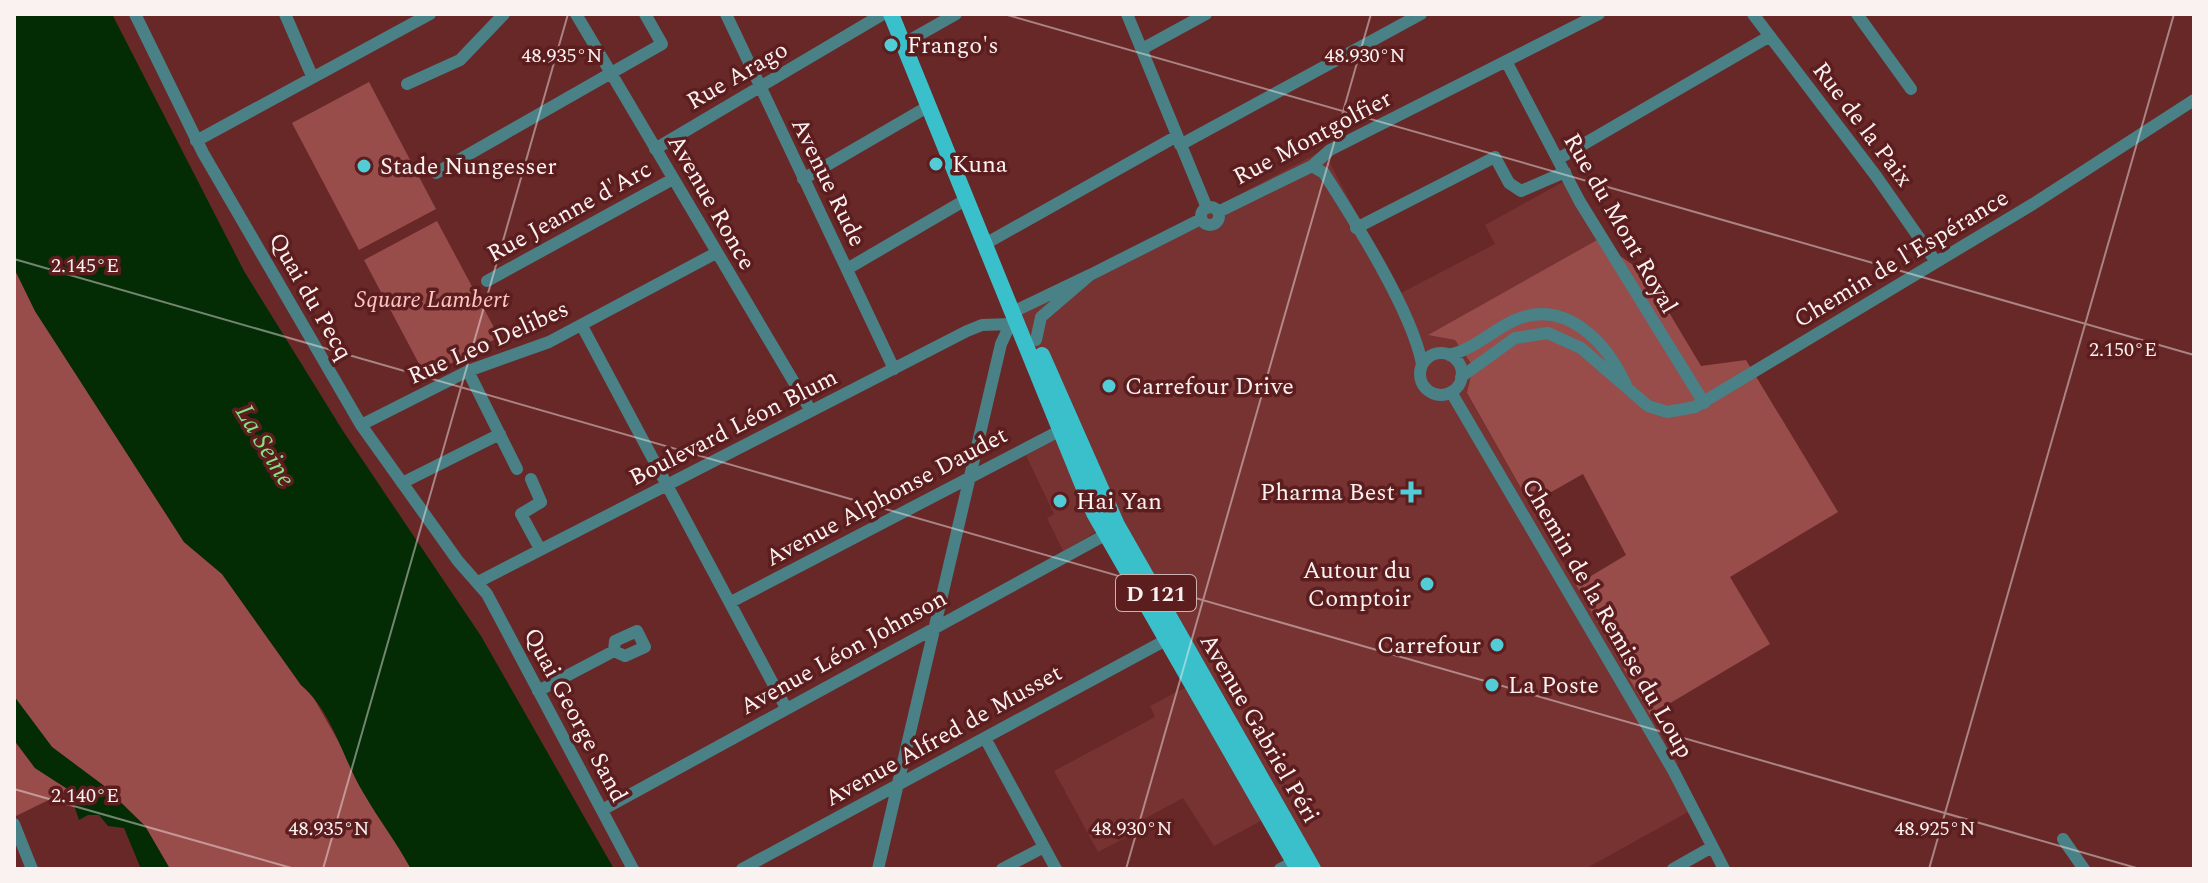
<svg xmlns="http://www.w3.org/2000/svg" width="2208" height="883" font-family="Spectral,serif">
  <rect width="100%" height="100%" fill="#682828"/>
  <path fill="#773232" d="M1323 150 1399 294 1495 244 1485 225 1563 182 1597 240 1429 335 1455 340 1476 372 1467 394 1678 764 1673 771 1697 807 1585 869H1308L1272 815 1214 846 1183 798 1142 820 1146 827 1098 852 1054 771 1155 717 1150 706 1188 686 1096 532 1063 551 1047 518 1054 514 1023 449 1055 430 1009 317Z"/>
  <path fill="#984d4b" d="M369 82 436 209 359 250 292 123Z
    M437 221 499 337 426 377 364 260Z
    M1597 240 1646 274 1701 366 1746 360 1838 512 1730 577 1770 644 1650 715 1576 585 1626 555 1583 474 1530 504 1467 393 1471 376 1476 371 1455 340 1428 335Z
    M14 268 35 311 184 542 222 574 301 685 312 695 411 869H170L145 826 106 788 52 747 17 701 14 696Z
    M14 740 35 768 69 790 14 817Z"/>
  <path fill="#032c05" d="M14 14H112L244 271 343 431 481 636 614 869H411C397 843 379 820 364 794 342 758 334 714 301 685L222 574 184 542 35 311 14 268Z
    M14 696 52 747 103 785 145 826 170 869H141L124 828 108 826 99 815H88L79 820 69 790 35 768 14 740Z"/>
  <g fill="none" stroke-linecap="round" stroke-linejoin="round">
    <path stroke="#498186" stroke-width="12" d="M135 14 203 153 361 425 458 561 487 594 633 869
      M285 14 312 76
      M576 14 811 411
      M726 14 894 369
      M1127 14 1207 208
      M1753 14 1876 176 1936 262
      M1857 14 1911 89
      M903 44 956 14
      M1142 49 1206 14
      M1506 61 1580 202 1704 403
      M407 84 460 60 504 14
      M196 141 430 14
      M1180 145 1421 14
      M655 149 883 14
      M1558 159 1770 36
      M1312 166 1324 173C1354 220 1412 311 1422 364
      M436 173 662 44 645 14
      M803 179 929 106
      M1201 216a9 9 0 1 1 18 0a9 9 0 1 1-18 0Z
      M1218 212 1312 166 1330 150 1599 14
      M1356 228 1495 157 1509 183 1521 191 1565 172
      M985 244 1177 136
      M847 269 967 199
      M1090 275 1201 219
      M487 281 673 179
      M582 326 786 708
      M1420 374a21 21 0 1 1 42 0a21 21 0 1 1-42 0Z
      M1449 355C1475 349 1491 331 1515 320 1566 298 1607 343 1626 385
      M468 371 517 469
      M1461 377 1515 338 1548 333 1581 348 1648 406 1667 412 1695 407 2033 204 2194 100
      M1451 392 1673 770 1724 869
      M361 425 468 371 549 342 716 253
      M531 479 541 502 521 514 540 549
      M402 483 500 434
      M478 582 967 331 982 325 1011 324
      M731 602 1061 430
      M637 631 645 647 625 656 614 651 615 641Z
      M538 691 614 651
      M985 738 1056 869
      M602 810 1105 535
      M14 824 32 869
      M2063 839 2084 869
      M742 869 1166 640
      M878 869 1001 344 1017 310 1090 275 1041 317 1036 340
      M1002 869 1044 847
      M1280 869 1294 862
      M1673 869 1712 847"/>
    <path stroke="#3ac0cb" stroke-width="16" d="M891 14 1094 513 1298 869
      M1042 355 1117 525 1313 869"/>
  </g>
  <path fill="none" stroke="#faf1f1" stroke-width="2" stroke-opacity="0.45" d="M1004 14 2194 355M14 259 2140 869M14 789 295 869M323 869 568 14M1126 869 1371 14M1929 869 2174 14"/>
  <g fill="#52ccd6" stroke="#5c1d1e" stroke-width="3">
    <circle cx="891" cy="45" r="8"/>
    <circle cx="936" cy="164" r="8"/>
    <circle cx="364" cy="166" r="8"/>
    <circle cx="1109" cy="386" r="8"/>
    <path d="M1407 480h8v8h8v8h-8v8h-8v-8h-8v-8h8z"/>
    <circle cx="1060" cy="501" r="8"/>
    <circle cx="1427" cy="584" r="8"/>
    <circle cx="1497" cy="645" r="8"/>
    <circle cx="1492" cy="685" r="8"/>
  </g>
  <g text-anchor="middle" stroke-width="7" stroke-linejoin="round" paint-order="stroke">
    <rect fill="#5c1d1e" stroke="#cbb1b2" stroke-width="2" x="1116" y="575" width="80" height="36" rx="6"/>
    <g font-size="22" font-weight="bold" fill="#faf1f1">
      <text x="1156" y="601">D 121</text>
    </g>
    <g font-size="24" fill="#faf1f1" stroke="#5c1d1e" text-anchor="start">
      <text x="907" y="53">Frango's</text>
      <text x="952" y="172">Kuna</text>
      <text x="380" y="174">Stade Nungesser</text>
      <text x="1125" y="394">Carrefour Drive</text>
      <text x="1395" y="500" text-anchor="end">Pharma Best</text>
      <text x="1076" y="509">Hai Yan</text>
      <text x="1411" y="578" text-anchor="end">Autour du<tspan x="1411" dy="28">Comptoir</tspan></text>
      <text x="1481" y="653" text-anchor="end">Carrefour</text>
      <text x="1508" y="693">La Poste</text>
    </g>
    <g font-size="24" fill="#faf1f1" stroke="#5c1d1e">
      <text transform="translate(737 75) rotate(-30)" y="8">Rue Arago</text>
      <text transform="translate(1863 124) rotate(53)" y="8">Rue de la Paix</text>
      <text transform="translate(1312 137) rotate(-28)" y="8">Rue Montgolfier</text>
      <text transform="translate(829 182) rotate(64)" y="8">Avenue Rude</text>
      <text transform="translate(712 202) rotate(60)" y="8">Avenue Ronce</text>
      <text transform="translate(569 211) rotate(-29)" y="8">Rue Jeanne d'Arc</text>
      <text transform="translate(1621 223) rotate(60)" y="8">Rue du Mont Royal</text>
      <text transform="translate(1901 258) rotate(-31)" y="8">Chemin de l'Espérance</text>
      <text transform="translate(311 296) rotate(60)" y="8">Quai du Pecq</text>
      <text transform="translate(488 342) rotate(-24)" y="8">Rue Leo Delibes</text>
      <text transform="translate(733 427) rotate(-27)" y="8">Boulevard Léon Blum</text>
      <text transform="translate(886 496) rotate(-28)" y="8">Avenue Alphonse Daudet</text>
      <text transform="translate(1608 618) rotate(60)" y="8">Chemin de la Remise du Loup</text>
      <text transform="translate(843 652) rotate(-29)" y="8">Avenue Léon Johnson</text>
      <text transform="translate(576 715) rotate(62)" y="8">Quai George Sand</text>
      <text transform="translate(1260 728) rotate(60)" y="8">Avenue Gabriel Péri</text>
      <text transform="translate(943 735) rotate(-29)" y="8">Avenue Alfred de Musset</text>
    </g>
    <g font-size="24" font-style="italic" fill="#ffc6c2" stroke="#5c1d1e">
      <text x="432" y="307">Square Lambert</text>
    </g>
    <g font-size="26" font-style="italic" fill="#84e481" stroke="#5c1d1e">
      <text transform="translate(266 445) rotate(59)" y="9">La Seine</text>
    </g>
  </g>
  <g font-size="20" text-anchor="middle" fill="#faf1f1" stroke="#5c1d1e" stroke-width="7" stroke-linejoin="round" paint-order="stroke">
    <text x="562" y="62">48.935°N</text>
    <text x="1365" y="62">48.930°N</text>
    <text x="85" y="272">2.145°E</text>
    <text x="2123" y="356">2.150°E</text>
    <text x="85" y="802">2.140°E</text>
    <text x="329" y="835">48.935°N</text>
    <text x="1132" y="835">48.930°N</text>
    <text x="1935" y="835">48.925°N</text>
  </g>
  <rect width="2208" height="883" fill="none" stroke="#faf1f1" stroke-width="32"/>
</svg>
